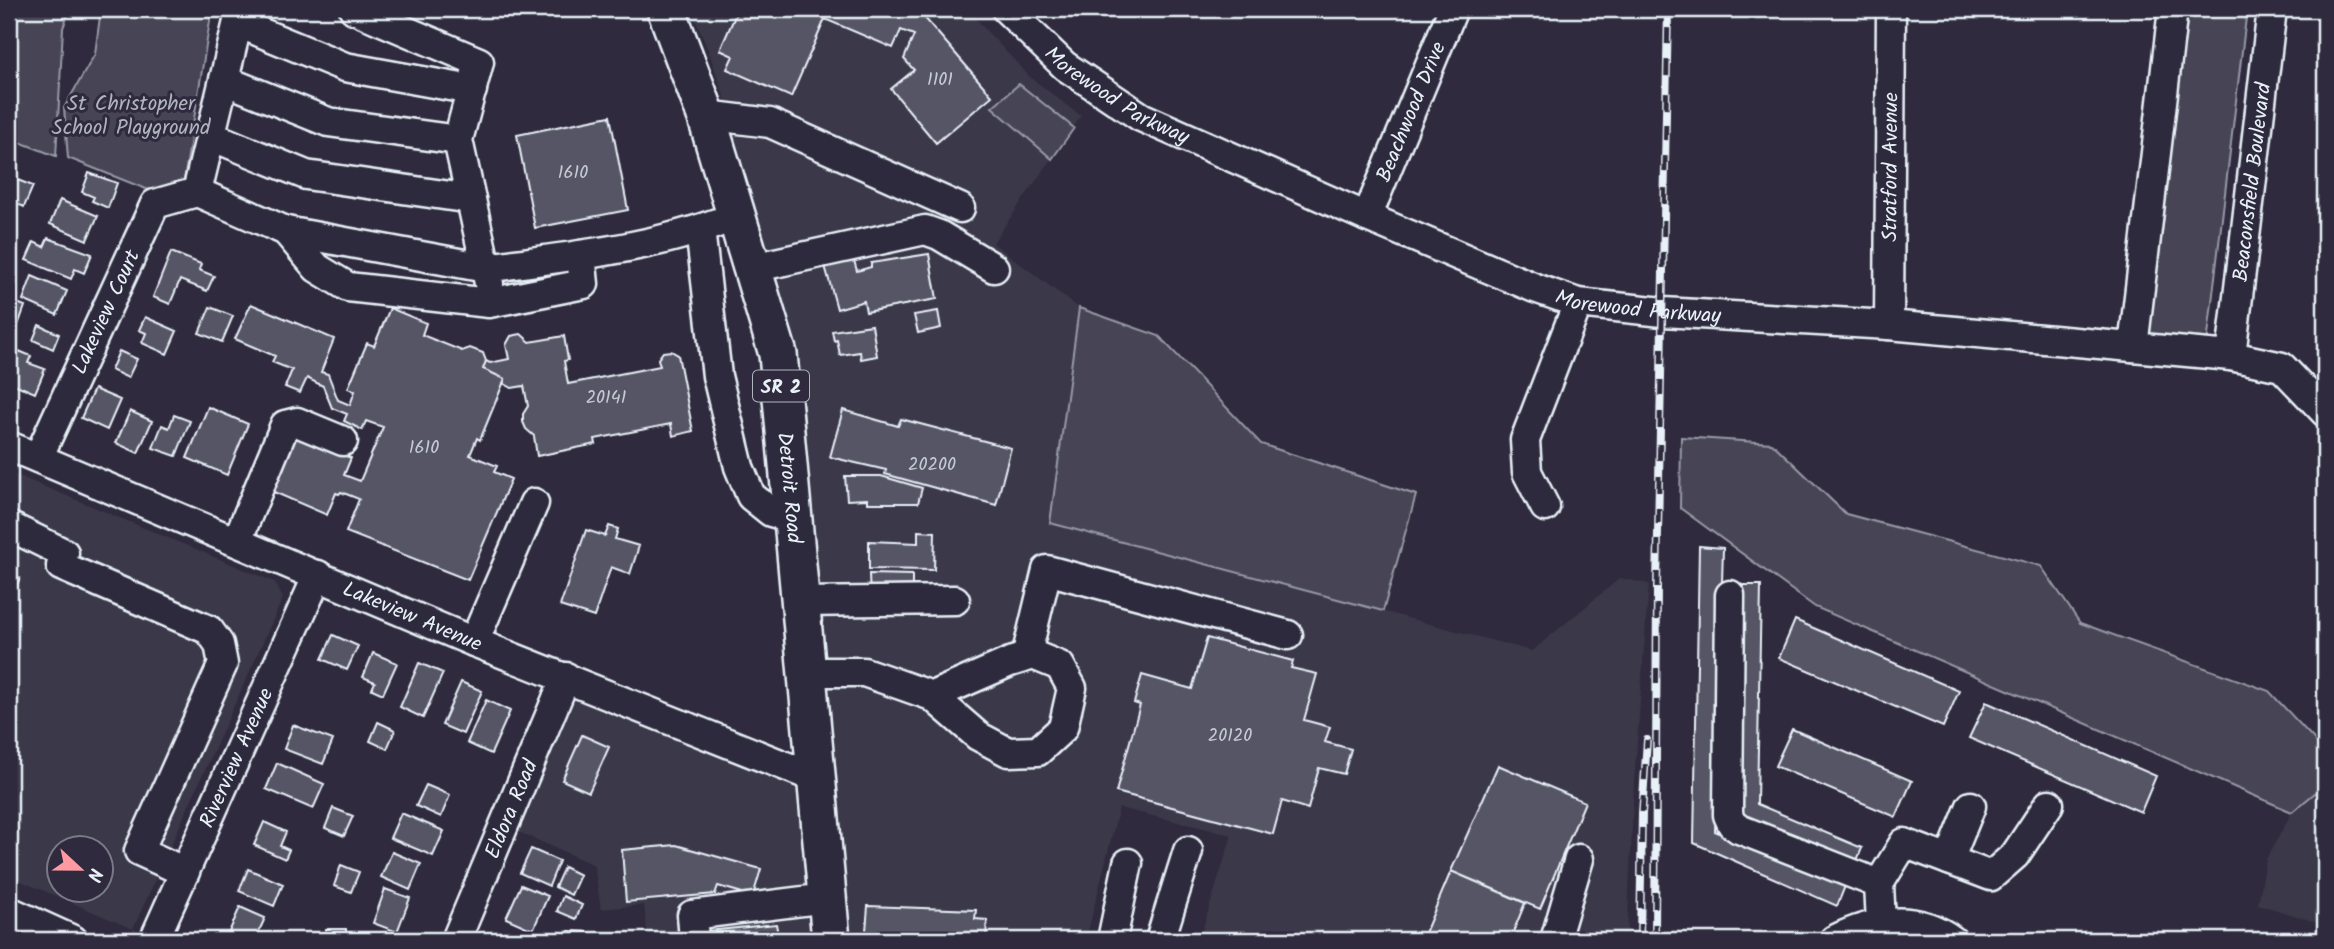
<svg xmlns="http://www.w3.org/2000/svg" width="2334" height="949" font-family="Kalam,sans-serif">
  <rect width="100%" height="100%" fill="#2f2a3d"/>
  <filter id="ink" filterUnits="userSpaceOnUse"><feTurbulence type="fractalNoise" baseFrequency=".0143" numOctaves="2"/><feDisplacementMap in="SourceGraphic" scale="14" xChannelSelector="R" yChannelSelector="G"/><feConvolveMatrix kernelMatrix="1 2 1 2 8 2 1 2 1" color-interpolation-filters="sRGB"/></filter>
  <g filter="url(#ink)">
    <path fill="#3b3749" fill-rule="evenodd" d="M691 9H969L983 27 1030 77 1081 116 993 243 1079 308 1051 523 1532 651 1620 578 1649 584 1634 783 1627 940H1199L1232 835 1119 808 1086 940H648L644 905 601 909 594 865 498 823 556 684 807 786 769 384 697 133 737 135 710 55Z
      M9 472 275 582 283 598 133 929 9 876ZM60 848H102V890H60Z
      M2315 793H2325V925L2258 904 2266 859 2292 812Z"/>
    <path fill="#464455" stroke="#979aa6" stroke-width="2" d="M9 9H70L63 28 56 156 9 138Z
      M101 9H212L184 180 169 191 146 189 68 158 64 108 95 54Z
      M2183 9H2247L2207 344 2143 335Z
      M1019 84 1074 128 1052 159 992 107Z
      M1079 308 1159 336 1261 444 1416 495 1383 611 1050 523Z
      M1681 437 1772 443 1846 514 2041 566 2080 623 2269 691 2325 751V793H2315L2292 812 1815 607 1680 508Z"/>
    <path fill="#575565" stroke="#e8f1f8" stroke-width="2" d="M738 9H757L768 14 770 9H927L924 17 992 96 936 143 891 89 914 70 904 59 914 35 901 30 893 48 825 19 791 97 727 69 733 56 720 50Z
      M610 116 628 210 535 228 517 135Z
      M89 173 117 183 108 208 92 201 94 197 82 192Z
      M10 177 33 186 24 207 9 200Z
      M60 200 98 216 87 240 50 224Z
      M9 215 16 218 9 239Z
      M48 238 92 254 84 273 75 269 71 279 26 260 34 242 44 247Z
      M171 252 201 264 199 270 214 276 207 291 180 280 170 304 153 297Z
      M852 253 857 271 871 267V263L929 254 937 299 866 312 864 301 837 309 824 262Z
      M32 276 67 291 57 315 23 300Z
      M9 300 25 306 17 328 9 325Z
      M251 304 334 339 321 372 328 374 338 400 350 405 355 391 348 388 367 343 374 346 390 308 426 323 422 335 462 351 470 348 483 353 486 361 483 369 505 379 480 440 477 438 470 455 497 466 494 472 511 479 468 580 346 532 359 499 341 492 339 494 336 493 327 515 269 490 293 434 351 458 344 475 360 481 383 427 366 421 362 430 344 421 347 414 332 408 323 386 307 378 300 393 285 387 292 370 272 362 275 356 235 339Z
      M210 307 233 316 222 342 199 333Z
      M938 311 941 328 918 333 914 315Z
      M145 317 177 331 167 354 142 343 146 333 139 330Z
      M39 325 59 334 53 349 33 340Z
      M872 325 877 356 861 359 860 352 840 355 837 340 834 341 832 331Z
      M521 334 530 342 564 336 568 360 564 361 568 384 660 366 658 359 663 352 671 351 678 355 693 431 673 436 671 424 595 439 596 444 537 456 534 436 526 429 523 422V414L528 406 524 386 512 388 503 383 505 379 483 369 486 361 490 363 509 359 506 345 511 336Z
      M19 351 31 356 28 363 45 369 35 393 9 382Z
      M119 351 137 359 128 378 111 370Z
      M94 389 120 400 107 430 81 418Z
      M208 407 248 424 227 475 187 458Z
      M843 410 898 426 901 419 1011 448 996 505 885 474 886 470 830 457Z
      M130 411 152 421 138 453 116 443Z
      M174 415 190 421 176 456 153 448 162 425 169 428Z
      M845 476H881L922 488 918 503H867V499L847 500Z
      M609 526 618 529 615 539 639 546 630 574 611 567 594 617 560 606 586 530 605 536Z
      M918 531 935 532 934 570 869 569V541L918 543Z
      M1699 546 1723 548 1715 831 1845 886 1837 906 1694 843Z
      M9 573 20 578 9 602Z
      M869 574 912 575V600H870Z
      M1739 585H1761L1757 804 1862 848 1854 868 1736 816Z
      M1795 620 1959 691 1943 727 1779 658Z
      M333 635 358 646 347 670 322 659Z
      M1207 638 1293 661 1291 668 1317 674 1304 720 1330 727 1325 742 1351 749 1344 774 1319 768 1308 809 1282 801 1273 834 1116 792 1140 705 1134 703 1142 675 1192 689Z
      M373 653 397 663 383 694 372 689 375 682 363 677Z
      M419 663 443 673 423 718 400 707Z
      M461 682 482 691 463 734 442 725Z
      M486 700 510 711 491 754 467 743Z
      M1986 702 2156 776 2141 812 1969 738Z
      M378 722 395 730 387 749 370 741Z
      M293 725 333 740 323 764 284 749Z
      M1792 729 1912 781 1896 817 1775 766Z
      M582 735 609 747 589 792 562 780Z
      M277 763 324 784 313 809 266 789Z
      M1498 765 1585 802 1540 909 1451 871Z
      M426 785 450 795 441 817 416 806Z
      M333 808 353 816 344 836 325 828Z
      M401 813 444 831 433 856 390 838Z
      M264 822 286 832 280 846 289 850 285 859 254 845Z
      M676 845 761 869 753 896 718 886 715 894 626 902 622 850Z
      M531 849 559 861 549 886 520 873Z
      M392 852 421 864 410 890 381 877Z
      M341 865 359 872 351 892 334 886Z
      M564 867 580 875 571 895 555 887Z
      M248 869 283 884 274 906 239 891Z
      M1451 871 1525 903 1510 940H1422Z
      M521 885 548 896 533 930 506 918Z
      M385 889 410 898 397 932 373 923Z
      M563 896 582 905 576 919 557 911Z
      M868 906 976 910 975 919 987 920 986 940H877V931H866Z
      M240 907 265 918 255 940 226 939Z
      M776 924 779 940H710L709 931Z
      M326 929H346V940H326Z
      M569 931 587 932V940H568Z"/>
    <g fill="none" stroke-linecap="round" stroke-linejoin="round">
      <g stroke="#e8f1f8" stroke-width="33">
        <g id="minor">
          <path d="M241 9 197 192 286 231 486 268 458 140 479 62 354 9"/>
          <path id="s1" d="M1006 9 1065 66 1141 117 1367 217 1535 288 1578 303 1663 312 1889 325 2231 356 2282 367 2325 412"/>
          <path d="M238 23 345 67 472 90"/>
          <path d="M224 80 328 122 458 140"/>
          <path d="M706 115 770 123 960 208"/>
          <path d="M211 136 306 175 471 199"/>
          <path id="s2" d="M1367 217 1453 9"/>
          <path d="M700 229 717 376 739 467 751 496 771 512 793 518"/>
          <path d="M286 231 317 268 348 287 489 303 584 284 581 255"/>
          <path d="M752 268 925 230 939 235 994 268"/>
          <path d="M489 284 486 268C563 257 644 250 717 223"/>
          <path id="s3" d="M1889 325 1891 9"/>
          <path d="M2133 347 2173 9"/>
          <path id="s4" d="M2231 356 2272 9"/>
          <path id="s5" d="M9 446 474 642 818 779"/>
          <path id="s6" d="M38 458 155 204 197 192"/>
          <path d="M1545 507 1527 472 1525 440 1578 303"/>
          <path d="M9 526 64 553"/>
          <path d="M237 541 285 425 297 422 343 441"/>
          <path d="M61 566 209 630 219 644 223 664 139 851 185 872"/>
          <path d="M1730 595 1728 815 1732 824 1739 829 1879 884"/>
          <path d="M801 602 955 600"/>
          <path d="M474 642 534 503"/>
          <path d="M1026 657 1047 570 1288 635"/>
          <path d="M808 672H864L932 696 978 736 1008 752 1038 751 1063 728 1072 688 1060 666 1033 655 1010 662 932 696"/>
          <path d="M1949 860 1971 806"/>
          <path d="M9 911 73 940"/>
          <path d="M1881 923 1879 884 1904 843 1991 876 2015 855 2049 804"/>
          <path id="s7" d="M154 940 318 575"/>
          <path id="s8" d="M456 940 566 677"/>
          <path d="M694 940 692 915 827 898"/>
          <path d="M1112 940 1128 863"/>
          <path d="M1160 940 1188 851"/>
          <path d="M1555 940 1579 859"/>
          <path d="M1834 940C1872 921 1915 913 1952 940"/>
        </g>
      </g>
      <g stroke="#e8f1f8" stroke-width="42">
        <g id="major">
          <path id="s9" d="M666 9 706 115 778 354 831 940"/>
        </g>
      </g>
      <use href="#minor" stroke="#2f2a3d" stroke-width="28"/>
      <use href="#major" stroke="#2f2a3d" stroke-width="37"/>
      <g stroke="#e8f1f8" stroke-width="8">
        <path id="rail" d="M1640 940 1642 814 1647 740
          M1655 940 1657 586 1668 9"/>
      </g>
      <use href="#rail" stroke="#2f2a3d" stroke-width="5" stroke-dasharray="16" stroke-linecap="butt"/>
    </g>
  </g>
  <g text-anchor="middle" stroke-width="6" stroke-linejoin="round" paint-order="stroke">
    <g font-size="18" fill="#c4cad3">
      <text x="940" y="85">1101</text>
      <text x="573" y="178">1610</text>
      <text x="606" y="403">20141</text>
      <text x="424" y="453">1610</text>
      <text x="932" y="470">20200</text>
      <text x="1230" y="741">20120</text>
    </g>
    <rect fill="#2f2a3d" stroke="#b0b5c0" stroke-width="2" x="753" y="370.5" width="56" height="31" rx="5"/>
    <g font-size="19" font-weight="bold" fill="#e8f1f8">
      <text x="781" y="393">SR 2</text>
    </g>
    <g font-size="21" fill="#e8f1f8" stroke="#2f2a3d">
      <text dy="7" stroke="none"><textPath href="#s1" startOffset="142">Morewood Parkway</textPath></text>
      <text dy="7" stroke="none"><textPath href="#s2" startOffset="114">Beachwood Drive</textPath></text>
      <text dy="7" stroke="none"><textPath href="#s3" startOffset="158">Stratford Avenue</textPath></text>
      <text dy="7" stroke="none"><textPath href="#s4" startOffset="175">Beaconsfield Boulevard</textPath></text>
      <text dy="7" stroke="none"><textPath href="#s1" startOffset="709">Morewood Parkway</textPath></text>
      <text dy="7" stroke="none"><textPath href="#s6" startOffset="161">Lakeview Court</textPath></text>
      <text dy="7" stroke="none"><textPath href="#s9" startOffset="497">Detroit Road</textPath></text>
      <text dy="7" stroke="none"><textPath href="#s5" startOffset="438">Lakeview Avenue</textPath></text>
      <text dy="7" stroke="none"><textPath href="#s7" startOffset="200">Riverview Avenue</textPath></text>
      <text dy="7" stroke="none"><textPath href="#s8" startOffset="142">Eldora Road</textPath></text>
    </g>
    <g font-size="21" fill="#afb4bf" stroke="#2f2a3d">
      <text x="131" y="110">St Christopher<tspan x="131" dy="24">School Playground</tspan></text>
    </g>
  </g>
  <rect width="2334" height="949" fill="none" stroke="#2f2a3d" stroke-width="35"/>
  <rect x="18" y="18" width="2299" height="914" fill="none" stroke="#e8f1f8" stroke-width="2.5" filter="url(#ink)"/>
  <g transform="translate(80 869) rotate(112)"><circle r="33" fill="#2f2a3d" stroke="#797a88" stroke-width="2"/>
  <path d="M0-5L12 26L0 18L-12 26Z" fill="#ff9aa2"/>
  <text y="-10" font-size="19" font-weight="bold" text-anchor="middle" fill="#e8f1f8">N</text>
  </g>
</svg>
